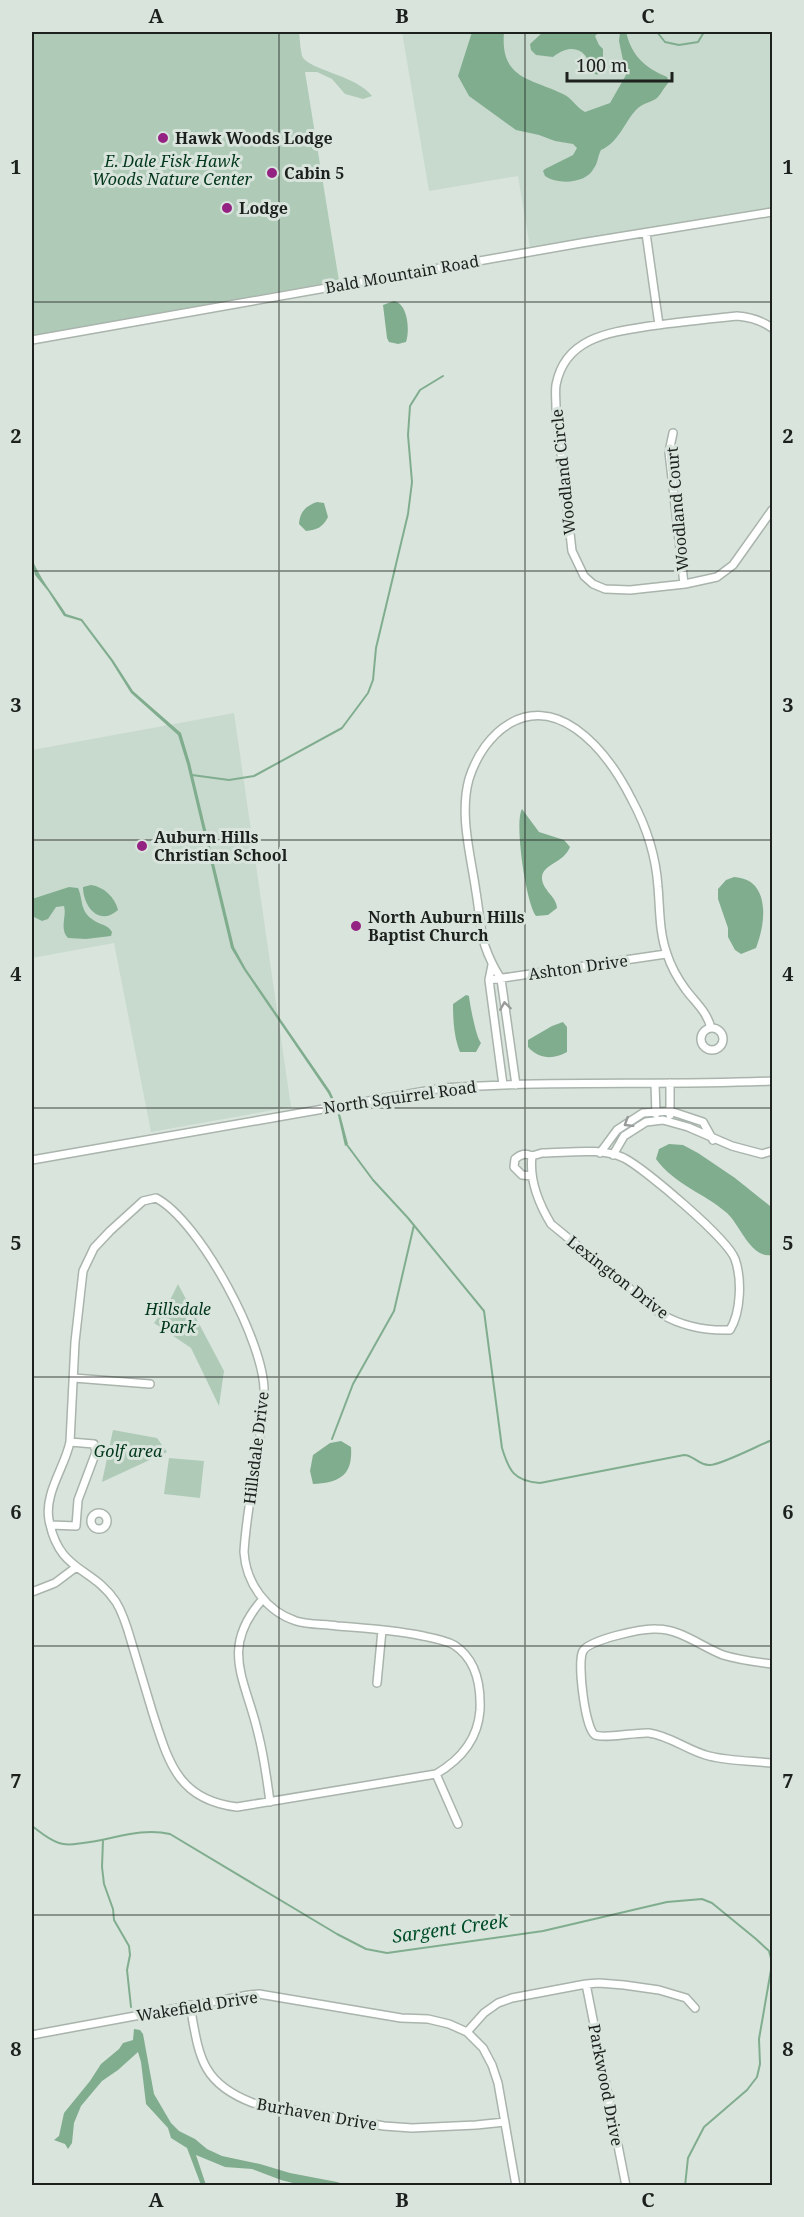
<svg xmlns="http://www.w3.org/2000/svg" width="804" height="2217" font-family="'Noto Serif',serif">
  <rect width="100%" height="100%" fill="#d9e4dc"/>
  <path fill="#c8dace" d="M402 32H772V209L530 248 518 176 429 191Z
    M234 713 291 1107 151 1132 114 943 32 958V750Z"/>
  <path fill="#afcbb8" d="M32 32H299C300 39 300 48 302 56 308 70 356 75 372 96L363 99 345 94 332 79 317 72H305L339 281 32 336Z
    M178 1284 224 1371 219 1406 191 1348 154 1323 168 1304Z
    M113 1430 157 1438 167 1452 102 1482Z
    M169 1458 204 1461 200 1498 164 1494Z"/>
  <path fill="#81ad8f" d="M472 32H504C500 79 530 78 563 94 572 98 576 107 585 112L610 103 626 75 619 41 620 32H626C632 56 644 67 667 77L669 82C665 86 661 94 657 98 650 103 642 103 636 110 624 123 619 142 601 150 598 155 598 163 594 168 586 184 558 185 545 176L543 171 545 169 573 155 577 148 573 144 555 141 539 135 516 130 469 96 458 76Z
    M543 32H599L595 36 599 45 603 49V67L597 75 592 72C588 49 572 42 553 57L536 55 531 50 530 44Z
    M394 301C408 304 410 330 406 342L398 344 389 342 387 338 383 305Z
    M317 502 324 503 328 517C323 527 317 530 306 531L299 524C300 511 306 506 317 502Z
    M32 559C40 579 54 595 66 614L82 619 113 660 133 691 181 733 190 763 234 947 246 969 330 1091 339 1110 348 1144 345 1146 337 1111 328 1093 244 970 231 948 187 764 178 735 131 693 111 661 81 621 64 616 48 591 35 575Z
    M522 809 539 832 564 840 570 847C564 863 542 864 542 878 542 890 557 897 557 908L548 915 536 916C526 904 514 822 522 809Z
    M734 877C771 879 766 923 756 948L741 954 735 950 728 937V928L718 899V889L726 880Z
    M91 885C104 887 115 897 118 910 99 927 83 906 83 887Z
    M69 887 78 888C83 899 80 911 92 919 99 925 108 924 112 932L111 936 86 939 68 938C59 928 67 917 64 906L56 907 48 919 42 921 32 916V899Z
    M466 995 469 996C470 1005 476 1037 481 1043L476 1052H460C454 1037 453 1020 453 1004Z
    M563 1022 567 1027V1052C553 1060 539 1059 528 1047V1040L552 1026Z
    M669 1144 683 1145 698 1153 735 1178 770 1206 772 1213V1255C751 1259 740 1225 727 1213 704 1193 675 1185 656 1159L659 1149Z
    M341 1441 351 1447C353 1475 340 1483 313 1484L310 1471 313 1455 330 1443Z
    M134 2029 140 2030 143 2034 154 2094 171 2123 179 2131 195 2139 207 2149 222 2156 260 2164 290 2173 337 2182 346 2185H301L281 2180 252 2169 225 2167 196 2155 206 2185H201L187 2148 171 2138 168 2128 146 2104 141 2062 138 2052 118 2070 102 2081 81 2106 74 2123 72 2143 68 2149 65 2144 54 2140 59 2136 64 2113 90 2081 101 2064 119 2049 123 2043 133 2040Z"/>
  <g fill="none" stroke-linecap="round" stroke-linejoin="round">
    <path stroke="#81ad8f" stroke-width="2" d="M657 32 665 42 679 45 698 42 704 32
      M192 775 229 780 254 776 342 728 368 693 373 680 376 648 408 514 412 482 408 435 410 406 420 390 443 376
      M347 1145 373 1180 408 1218 484 1311 502 1448C509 1471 514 1481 540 1483L684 1455C694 1455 699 1466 710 1465 721 1465 759 1445 772 1440
      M332 1439 353 1384 394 1311 414 1225
      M32 1826C40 1832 49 1840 59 1843 67 1846 75 1844 83 1843 112 1840 140 1827 170 1834L337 1934 366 1949 387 1953 543 1931 667 1902 702 1899 712 1903 756 1939 769 1951 772 1962
      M103 1840 102 1867 104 1884 113 1909 114 1920 129 1946 130 1955 127 1970 131 2007
      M685 2186 688 2158 704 2127 747 2090 757 2077 760 2064 759 2039 772 1964"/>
    <g stroke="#a9b4ac" stroke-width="10">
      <path id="minor" d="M646 233 659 325
        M772 328C761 320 751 317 737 316 708 319 679 322 650 326 611 332 565 337 556 385 555 392 556 400 556 408L572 551 584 576 593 584 605 589 630 590 685 584 717 577 733 565 772 510
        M32 340 581 243 772 212
        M673 433 669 452 684 584
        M492 965 489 980 503 1085
        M489 980 666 954
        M701 1039a11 11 0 1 1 22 0a11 11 0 1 1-22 0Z
        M670 1083V1115
        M655 1084 656 1114
        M516 1085 501 979C494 968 489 958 485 946 480 929 479 909 476 892 471 856 459 815 469 779 484 731 528 695 576 729 600 746 619 774 632 800 646 826 656 857 658 887 660 909 659 932 667 954 671 967 678 979 686 990 696 1003 707 1012 711 1028
        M542 1153C567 1153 601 1147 624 1158 645 1169 727 1238 735 1259 742 1279 741 1312 730 1330 705 1331 682 1326 661 1314L551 1224C539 1204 529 1180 532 1156Z
        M600 1153 617 1130 643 1113 670 1111 703 1122 713 1140
        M613 1155 624 1136 646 1122 663 1120 688 1127 732 1146 762 1154 772 1151
        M532 1156C525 1153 521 1154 515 1159L514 1167 522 1175 532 1176
        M32 1160 443 1088C553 1080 663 1086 772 1081
        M156 1198C200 1221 266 1345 264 1393 262 1447 247 1499 244 1552 246 1583 266 1611 296 1621 309 1625 324 1624 337 1626 366 1628 395 1630 423 1636 433 1638 445 1640 454 1645 476 1659 481 1686 480 1710 478 1739 460 1760 436 1774L237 1807C179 1800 169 1764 153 1714 146 1691 139 1668 132 1644 128 1630 124 1615 116 1602 92 1566 59 1573 49 1520 44 1493 65 1467 70 1442L75 1342 83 1271 94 1248 110 1231 143 1201Z
        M74 1378 150 1384
        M91 1521a8 8 0 1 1 16 0a8 8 0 1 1-16 0Z
        M51 1525 76 1526 78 1500 96 1452 94 1444 70 1442
        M32 1592 55 1583 75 1568
        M262 1600C219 1649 246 1680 258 1733 264 1756 267 1779 270 1802
        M772 1664C756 1662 739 1660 723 1655 700 1646 681 1629 656 1629 642 1628 589 1640 583 1651 577 1662 585 1729 595 1735 604 1739 636 1732 649 1733 671 1736 688 1751 709 1756 729 1761 752 1761 772 1763
        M377 1683 382 1630
        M436 1774 458 1824
        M586 1984 626 2186
        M190 2005C199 2055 200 2083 253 2103L384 2126 412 2128 476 2125 505 2122
        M467 2032 484 2013 498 2003 512 1998 586 1984 599 1983 624 1985 659 1990 686 1998 695 2008
        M32 2035 249 1995 259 1994 401 2018 428 2019 449 2024 467 2032 483 2048 492 2065 498 2083 516 2186"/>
    </g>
    <use href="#minor" stroke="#fff" stroke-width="7"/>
  </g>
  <defs><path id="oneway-chevron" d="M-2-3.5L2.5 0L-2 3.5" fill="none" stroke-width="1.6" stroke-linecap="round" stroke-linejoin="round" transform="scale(1.5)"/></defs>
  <g stroke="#999b9a">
    <use href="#oneway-chevron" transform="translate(505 1006) rotate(-98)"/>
    <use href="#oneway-chevron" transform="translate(628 1123) rotate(148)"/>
  </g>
  <path fill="none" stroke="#1d211e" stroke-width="1.5" stroke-opacity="0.55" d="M279 32V2186M525 32V2186M32 302H772M32 571H772M32 840H772M32 1108H772M32 1377H772M32 1646H772M32 1915H772"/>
  <g fill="#932282" stroke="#d9e4dc" stroke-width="2">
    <circle cx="163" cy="138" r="6"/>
    <circle cx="272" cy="173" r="6"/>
    <circle cx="227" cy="208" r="6"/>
    <circle cx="142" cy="846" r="6"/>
    <circle cx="356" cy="926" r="6"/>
  </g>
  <g text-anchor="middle" stroke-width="6" stroke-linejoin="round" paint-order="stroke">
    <g font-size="16" font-weight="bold" fill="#1d211e" stroke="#d9e4dc" text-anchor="start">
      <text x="175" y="144">Hawk Woods Lodge</text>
      <text x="284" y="179">Cabin 5</text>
      <text x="239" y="214">Lodge</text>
      <text x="154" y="843">Auburn Hills<tspan x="154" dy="18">Christian School</tspan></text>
      <text x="368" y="923">North Auburn Hills<tspan x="368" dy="18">Baptist Church</tspan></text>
    </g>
    <g font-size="16" font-style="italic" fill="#00361a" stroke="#d9e4dc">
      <text x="172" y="167">E. Dale Fisk Hawk<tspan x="172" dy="18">Woods Nature Center</tspan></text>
      <text x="178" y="1315">Hillsdale<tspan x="178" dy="18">Park</tspan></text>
      <text x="128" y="1457">Golf area</text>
    </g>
    <g font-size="16" fill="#1d211e" stroke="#d9e4dc">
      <text transform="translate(402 274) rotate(-10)" y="6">Bald Mountain Road</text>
      <text transform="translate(563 472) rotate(-96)" y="6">Woodland Circle</text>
      <text transform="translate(677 509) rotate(-95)" y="6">Woodland Court</text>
      <text transform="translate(578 967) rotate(-8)" y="6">Ashton Drive</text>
      <text transform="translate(400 1097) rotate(-8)" y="6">North Squirrel Road</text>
      <text transform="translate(618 1277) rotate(38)" y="6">Lexington Drive</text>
      <text transform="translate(256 1448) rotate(-83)" y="6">Hillsdale Drive</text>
      <text transform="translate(197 2006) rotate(-9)" y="6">Wakefield Drive</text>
      <text transform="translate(606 2085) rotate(79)" y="6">Parkwood Drive</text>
      <text transform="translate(317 2114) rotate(10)" y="6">Burhaven Drive</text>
    </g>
    <g font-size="18" font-style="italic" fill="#004e29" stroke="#d9e4dc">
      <text transform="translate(450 1929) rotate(-8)" y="6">Sargent Creek</text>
    </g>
  </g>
  <rect width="804" height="2217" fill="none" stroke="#d9e4dc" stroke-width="66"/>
  <path d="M567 72v9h105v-9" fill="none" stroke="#1d211e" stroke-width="3"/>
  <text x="576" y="72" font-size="18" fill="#1d211e" stroke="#d9e4dc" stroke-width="4.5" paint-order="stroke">100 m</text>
  <rect x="33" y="33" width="738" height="2151" fill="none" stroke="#1d211e" stroke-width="2"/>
  <g font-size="20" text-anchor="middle" font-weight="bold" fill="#1d211e">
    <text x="156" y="23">A</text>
    <text x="402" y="23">B</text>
    <text x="648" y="23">C</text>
    <text x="16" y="174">1</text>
    <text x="788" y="174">1</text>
    <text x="16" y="443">2</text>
    <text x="788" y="443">2</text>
    <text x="16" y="712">3</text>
    <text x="788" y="712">3</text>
    <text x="16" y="981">4</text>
    <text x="788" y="981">4</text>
    <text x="16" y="1250">5</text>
    <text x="788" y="1250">5</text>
    <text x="16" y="1519">6</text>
    <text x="788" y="1519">6</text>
    <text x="16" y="1788">7</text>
    <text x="788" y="1788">7</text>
    <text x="16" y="2056">8</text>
    <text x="788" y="2056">8</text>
    <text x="156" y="2207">A</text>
    <text x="402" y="2207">B</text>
    <text x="648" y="2207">C</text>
  </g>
</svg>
